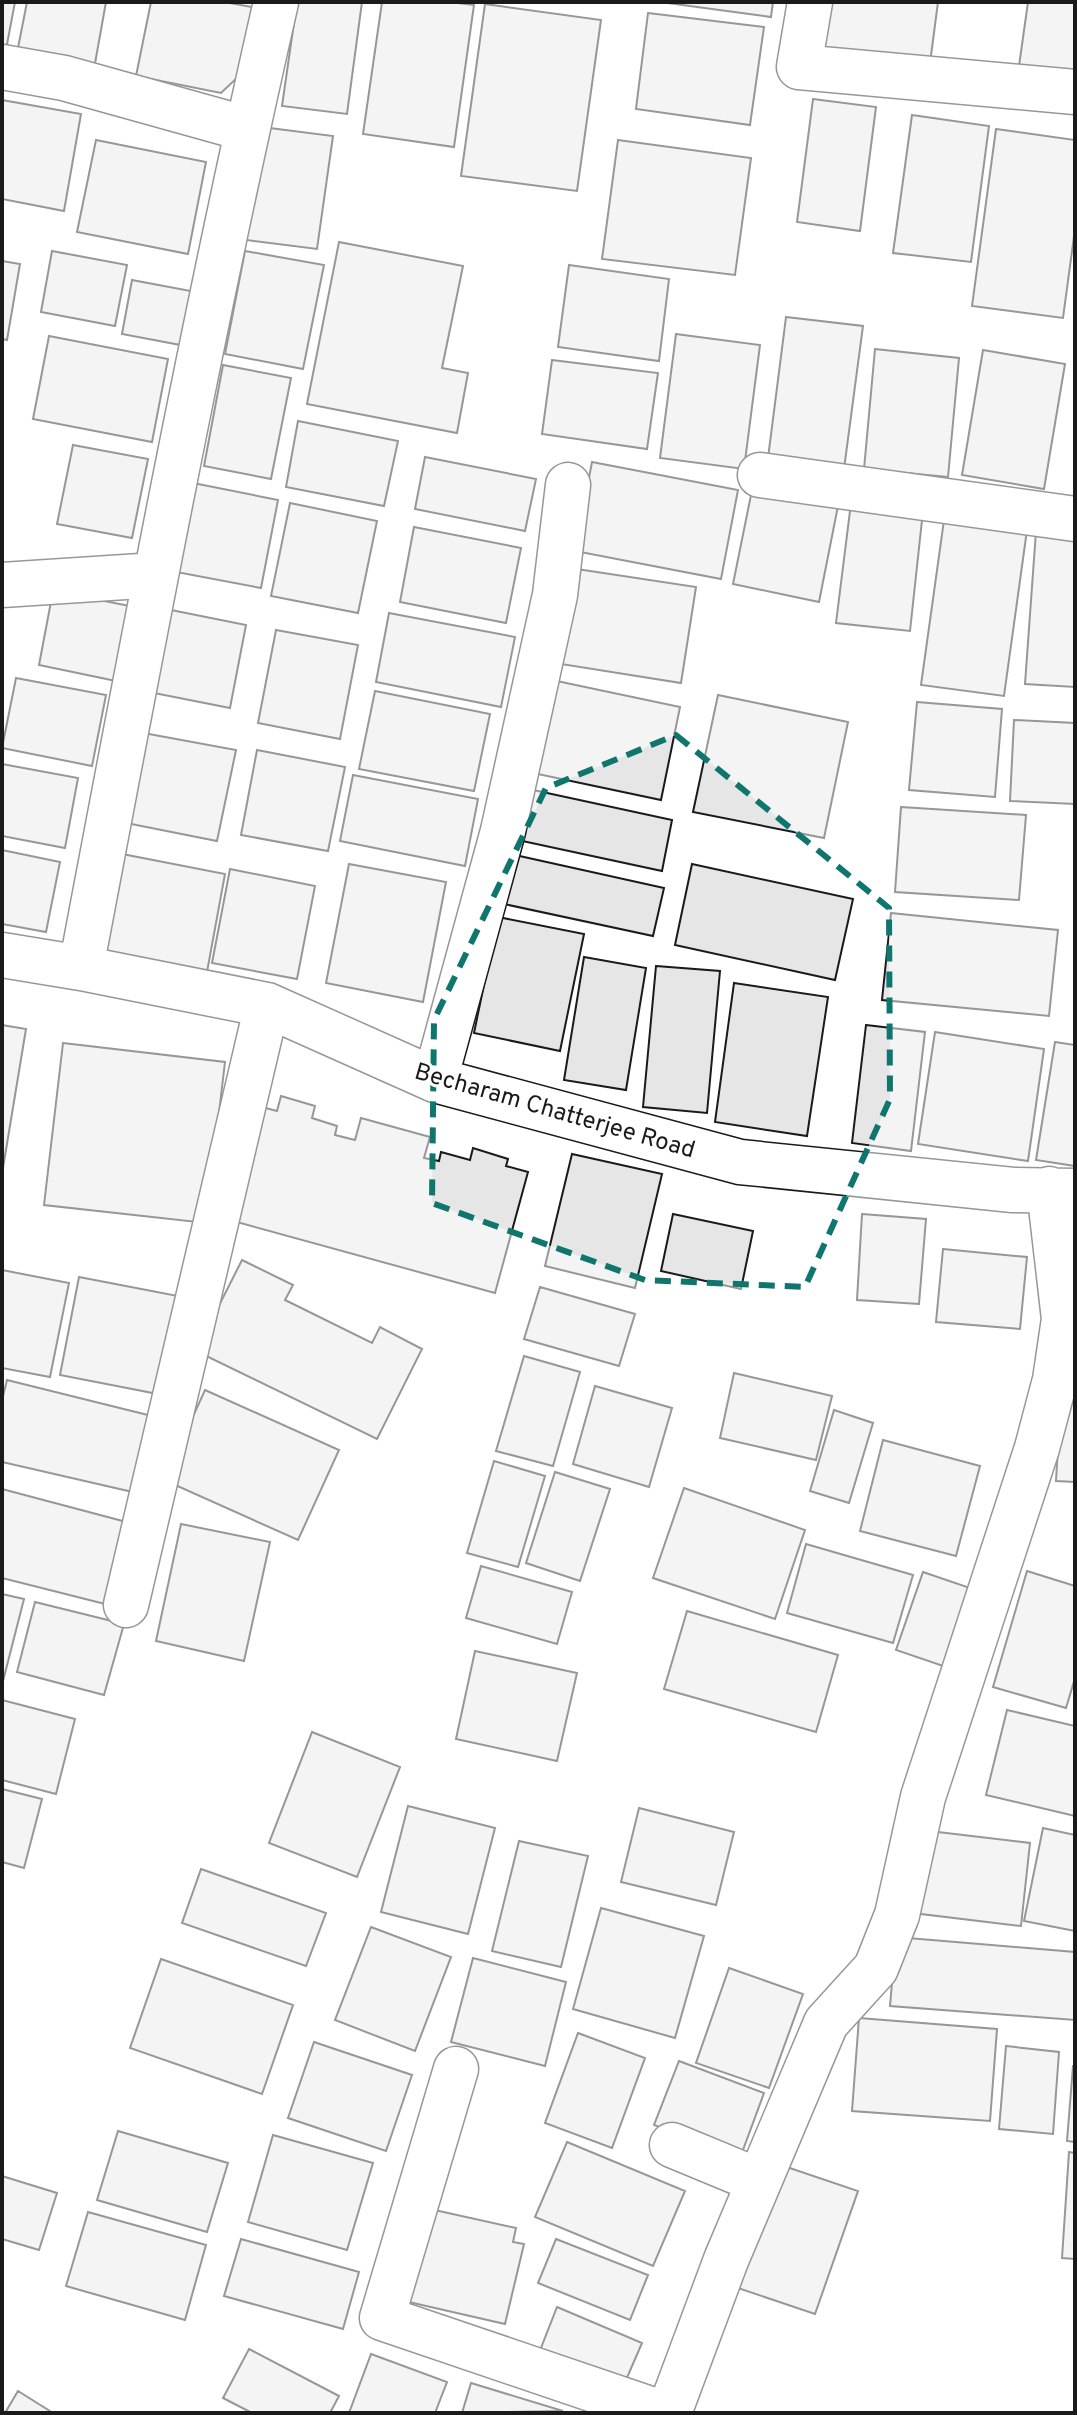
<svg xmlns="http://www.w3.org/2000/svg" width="1077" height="2415" font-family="Overpass,sans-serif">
  <rect width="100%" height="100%" fill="#fff"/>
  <path fill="#e6e6e6" stroke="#1a1a1a" stroke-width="2" d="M2 2H15L5 55H2Z
    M27 2H106L94 69 17 53Z
    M151 2H224L257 8 239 76 221 93 136 76Z
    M297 2H362L347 114 282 106Z
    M382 2H450L474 5 454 147 363 134Z
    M660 2H773L771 17Z
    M827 2H938L929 71 820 56Z
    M1028 2H1075V80L1018 73Z
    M485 4 601 20 577 191 461 176Z
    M648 13 764 27 750 125 636 109Z
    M813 99 876 107 860 231 797 222Z
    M2 100 81 114 64 211 2 199Z
    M912 115 989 126 971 262 893 253Z
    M262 127 333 136 317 249 246 240Z
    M996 129 1075 140V229L1063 318 972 306Z
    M96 140 206 162 188 254 77 232Z
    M618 140 751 158 735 275 602 259Z
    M339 242 463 266 442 368 468 373 457 433 307 404Z
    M52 251 127 265 115 326 41 312Z
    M245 251 324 265 303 369 225 354Z
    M2 261 20 264 7 340 2 339Z
    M569 265 669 279 659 361 558 347Z
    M132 280 196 292 186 346 122 334Z
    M786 317 863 326 844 469 768 458Z
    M676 334 760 345 744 469 660 458Z
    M49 336 168 359 152 442 33 419Z
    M875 349 959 358 948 477 864 469Z
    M983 350 1065 364 1044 489 962 475Z
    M552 360 658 373 647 449 542 434Z
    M223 365 291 378 271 479 204 466Z
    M298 421 398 441 384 506 286 487Z
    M73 445 148 459 132 538 57 524Z
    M425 457 536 479 525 531 415 509Z
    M592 462 738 490 721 579 575 551Z
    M188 482 278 500 261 588 171 571Z
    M752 490 838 506 819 602 733 584Z
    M290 503 377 521 358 613 271 596Z
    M851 503 923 511 910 631 836 623Z
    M944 520 1027 530 1004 696 921 685Z
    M414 527 521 548 506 623 400 602Z
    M1036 531 1075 534V687L1025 684Z
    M577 569 696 587 681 683 561 664Z
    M53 591 130 606 116 681 39 665Z
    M171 610 246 625 230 708 154 693Z
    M389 613 515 637 501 707 376 682Z
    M276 630 358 645 340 739 258 723Z
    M16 678 106 695 92 766 2 748Z
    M552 680 680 707 661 800 533 773Z
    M375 691 490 714 474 791 359 769Z
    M718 695 848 722 824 838 693 812Z
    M917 702 1002 709 995 797 909 790Z
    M1014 720 1075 723V804L1010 801Z
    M138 732 236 750 217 841 121 822Z
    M257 750 345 767 328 851 241 835Z
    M2 764 78 778 65 848 2 836Z
    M353 775 478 799 465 866 340 841Z
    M524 788 672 820 662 871 513 839Z
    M901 807 1026 815 1019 900 895 892Z
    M2 850 60 862 46 932 2 924Z
    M112 852 225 874 207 972 93 950Z
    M515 855 664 888 653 936 504 904Z
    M349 864 446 882 423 1002 326 983Z
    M692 864 853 899 835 980 675 945Z
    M230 869 315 886 297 979 212 963Z
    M891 913 1058 930 1049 1016 882 1000Z
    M498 917 584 934 560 1051 474 1033Z
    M584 957 646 968 626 1090 564 1080Z
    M656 966 720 971 707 1113 643 1107Z
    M734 983 828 997 807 1136 715 1122Z
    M2 1025 26 1029 2 1174Z
    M866 1025 925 1032 911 1151 852 1143Z
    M935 1032 1044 1049 1028 1161 918 1144Z
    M1055 1042 1075 1045V1166L1036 1160Z
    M63 1043 225 1062 206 1223 44 1205Z
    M281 1096 315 1106 312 1118 337 1126 335 1135 355 1140 361 1118 430 1137 424 1158 439 1161 441 1152 470 1160 473 1148 508 1159 506 1166 528 1172 495 1293 226 1219 258 1106 277 1111Z
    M572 1154 662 1174 635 1288 545 1266Z
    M673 1214 753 1231 741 1289 661 1271Z
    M862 1214 926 1219 919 1304 857 1300Z
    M943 1249 1027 1257 1020 1329 936 1322Z
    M242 1260 293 1285 285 1300 372 1343 380 1327 422 1349 377 1439 196 1351Z
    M2 1270 69 1283 50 1377 2 1368Z
    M79 1277 183 1297 163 1395 60 1375Z
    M540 1287 635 1314 619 1366 524 1339Z
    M524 1356 580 1372 553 1466 496 1451Z
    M1063 1358 1075 1359V1482L1056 1481Z
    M734 1373 832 1396 816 1460 720 1438Z
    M7 1380 156 1417 137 1493 2 1462V1400Z
    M595 1386 672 1408 649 1487 573 1464Z
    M205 1390 339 1450 298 1540 164 1480Z
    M834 1410 873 1423 849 1503 810 1491Z
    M883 1440 980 1466 956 1556 860 1531Z
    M494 1461 545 1476 518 1567 467 1553Z
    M555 1472 610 1489 580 1581 526 1563Z
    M684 1488 805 1530 775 1619 653 1578Z
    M2 1489 134 1524 113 1606 2 1578Z
    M181 1524 270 1542 244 1661 156 1641Z
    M806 1544 913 1575 893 1643 787 1613Z
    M481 1566 572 1592 557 1644 466 1618Z
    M1027 1571 1075 1586V1678L1066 1708 993 1687Z
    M923 1572 973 1589 946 1667 896 1650Z
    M2 1594 24 1599 2 1685Z
    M35 1602 124 1624 104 1695 17 1672Z
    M687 1611 838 1655 816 1732 664 1689Z
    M475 1651 577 1673 557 1761 456 1739Z
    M2 1700 75 1719 56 1794 2 1780Z
    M1007 1710 1075 1726V1816L986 1795Z
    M312 1732 400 1767 357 1877 269 1843Z
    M2 1789 42 1799 24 1868 2 1862Z
    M408 1806 495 1828 468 1934 381 1912Z
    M639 1808 734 1832 716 1905 621 1882Z
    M1043 1828 1075 1835V1931L1024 1921Z
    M921 1830 1030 1843 1021 1926 913 1913Z
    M519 1841 588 1856 561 1967 492 1951Z
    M201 1869 326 1913 306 1966 182 1923Z
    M601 1908 704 1936 675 2038 573 2009Z
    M371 1927 451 1957 415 2051 335 2020Z
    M896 1937 1075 1952V2020L890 2006Z
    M473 1958 566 1982 545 2066 451 2042Z
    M161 1959 293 2005 262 2094 130 2048Z
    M729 1968 803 1994 769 2088 696 2063Z
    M859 2018 997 2029 990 2121 852 2111Z
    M578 2033 645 2058 612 2148 545 2123Z
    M314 2042 412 2075 386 2151 288 2118Z
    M1006 2046 1059 2052 1053 2134 999 2129Z
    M679 2061 764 2093 740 2158 654 2125Z
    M1073 2066H1075V2142L1067 2141Z
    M118 2131 228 2163 207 2232 97 2200Z
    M273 2135 373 2163 347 2250 248 2222Z
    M567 2142 685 2191 653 2266 535 2217Z
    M1069 2152 1075 2153V2259L1062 2258Z
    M769 2161 858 2191 815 2314 726 2284Z
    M2 2176 57 2193 39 2250 2 2239Z
    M421 2207 516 2228 513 2242 524 2244 505 2324 400 2300Z
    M88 2212 206 2245 185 2320 66 2286Z
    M241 2239 359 2272 343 2329 224 2296Z
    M556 2239 648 2275 630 2320 538 2283Z
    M557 2307 642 2343 623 2387 539 2353Z
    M249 2349 339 2396 330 2413H252L223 2398Z
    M371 2354 447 2382 435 2413H349Z
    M471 2383 563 2411 462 2413Z
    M18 2391 53 2413H5Z"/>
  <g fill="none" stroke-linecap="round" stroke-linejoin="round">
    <g stroke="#1a1a1a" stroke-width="47">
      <path id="minor" d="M810 2 799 67 1075 92
        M2 67 64 78 247 129
        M760 475 1075 519
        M2 585 156 575
        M2 955 81 968 267 1005 435 1080 740 1162 1013 1190 1075 1191
        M81 968C142 645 203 322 276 2
        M435 1080 503 831 555 595 568 485
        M126 1605 267 1005
        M456 2069 382 2318 662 2413
        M672 2145 759 2181
        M669 2413 726 2260 826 2023 876 1968 897 1915 923 1797 1037 1448 1055 1380 1064 1319 1049 1189"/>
    </g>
    <use href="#minor" stroke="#fff" stroke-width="44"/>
  </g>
  <path d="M0 0H1077V2415H0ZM676 735 889 908 890 1099 805 1287 645 1280 432 1203 434 1020 546 788Z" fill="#fff" fill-opacity=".55" fill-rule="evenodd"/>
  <path fill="none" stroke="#0f766e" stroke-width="6" stroke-dasharray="16 10" stroke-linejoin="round" d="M676 735 889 908 890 1099 805 1287 645 1280 432 1203 434 1020 546 788Z"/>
  <g text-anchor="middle" stroke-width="6" stroke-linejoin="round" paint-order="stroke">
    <g font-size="24" fill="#1a1a1a" stroke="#fff">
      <text transform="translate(555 1110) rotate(16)" y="8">Becharam Chatterjee Road</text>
    </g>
  </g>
  <rect width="1077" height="2415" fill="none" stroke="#1a1a1a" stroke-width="8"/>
</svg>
